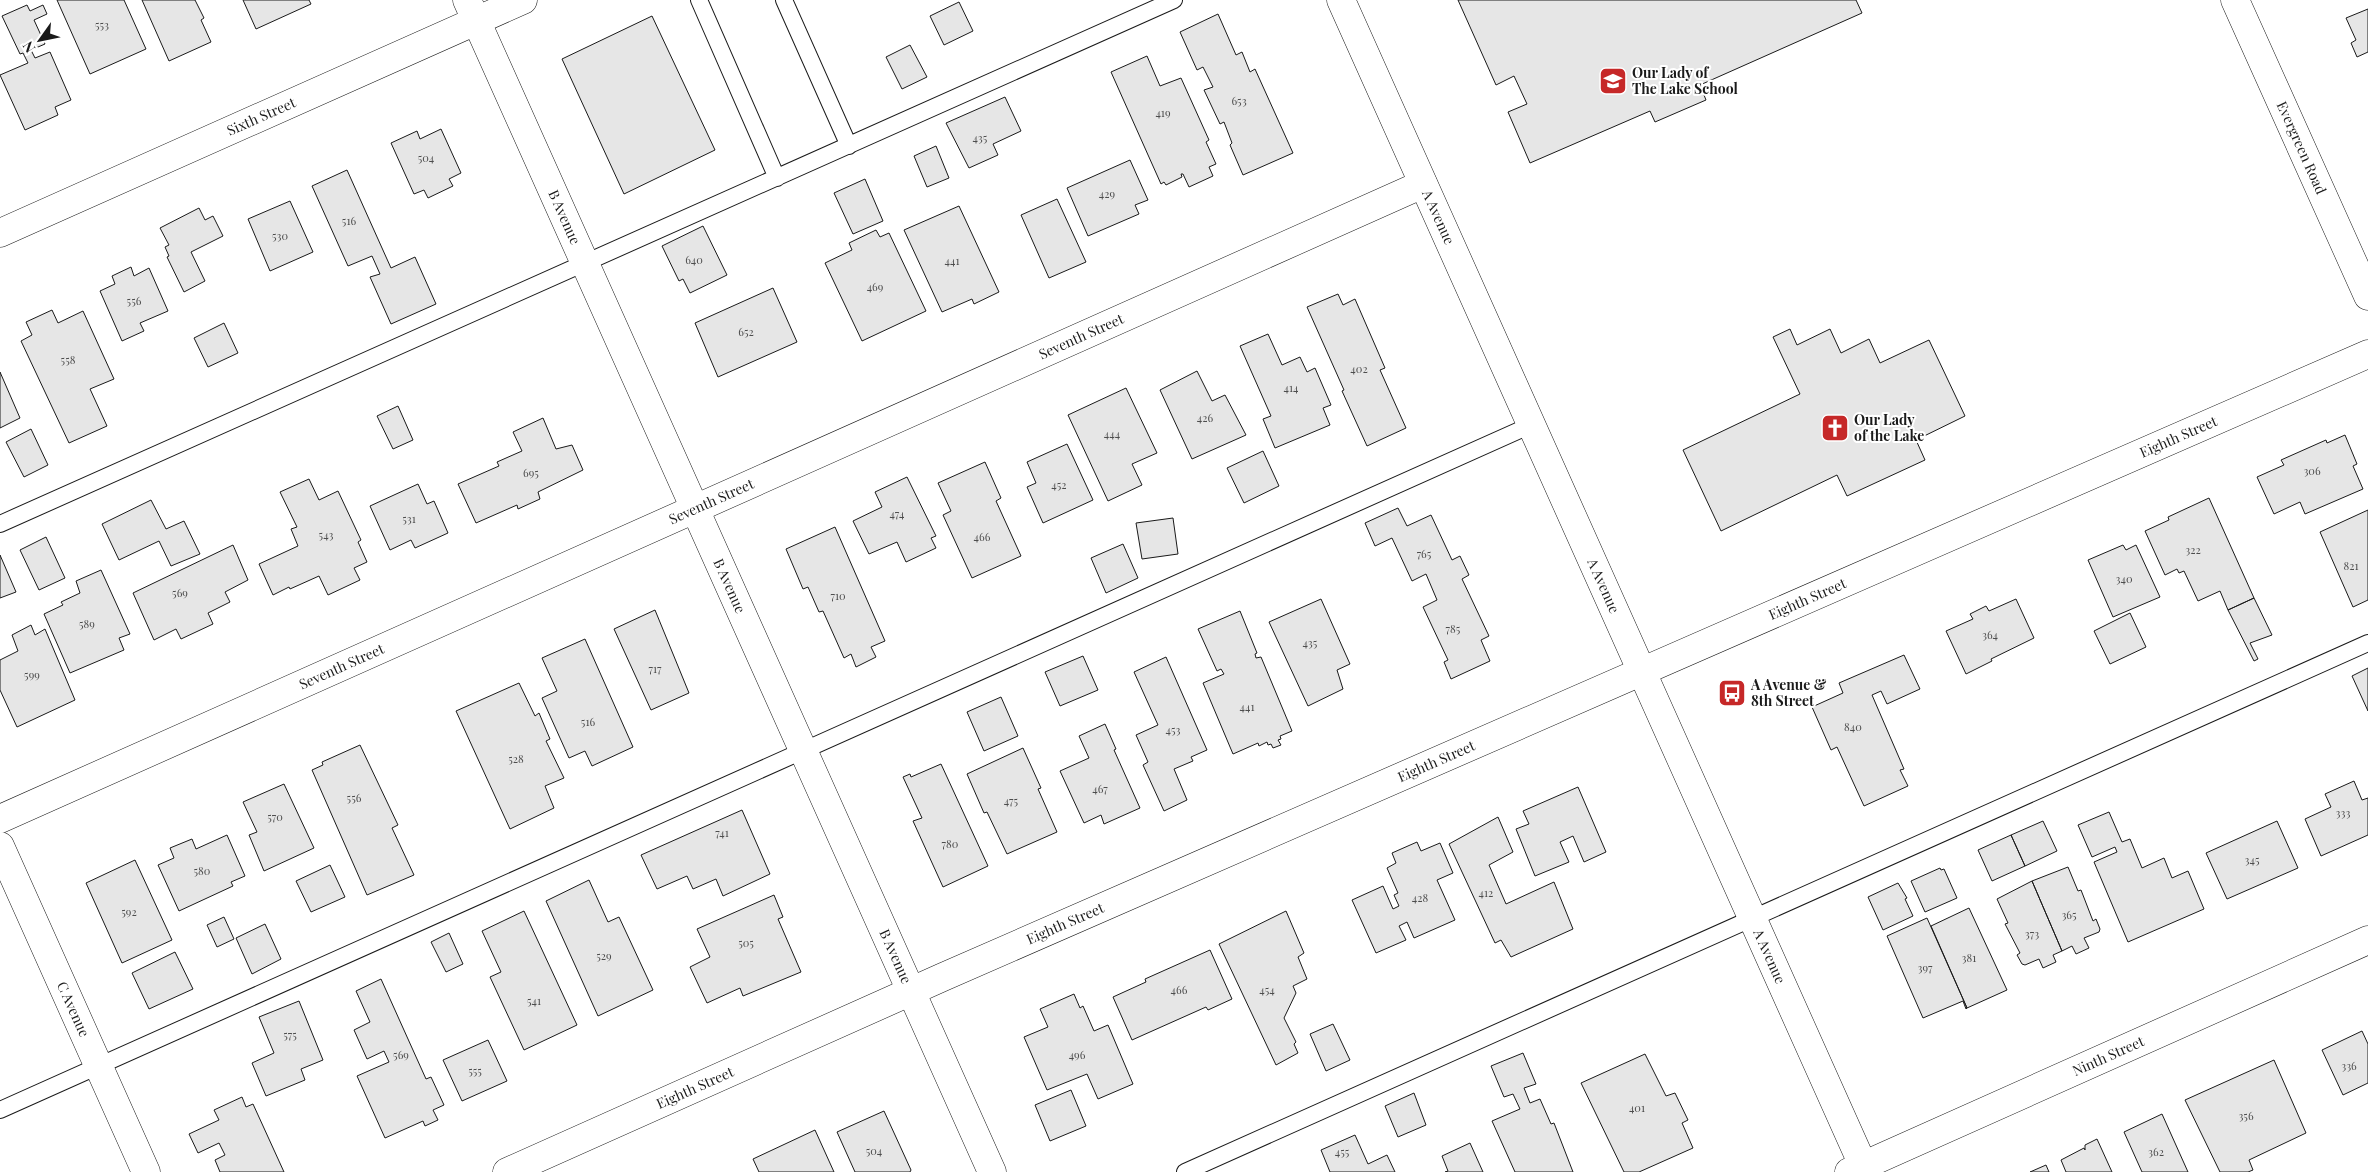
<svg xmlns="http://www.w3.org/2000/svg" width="2368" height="1172" font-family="'Playfair Display',serif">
  <rect width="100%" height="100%" fill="#fff"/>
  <path fill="#e6e6e6" stroke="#1a1a1a" d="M57 0H124L146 49 90 74Z
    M142 0H195L204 18 201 20 211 42 169 61Z
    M243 0H309L311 4 256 29Z
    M1458 0H1856L1862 13 1700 85 1706 100 1655 122 1650 111 1530 163 1508 112 1527 104 1514 76 1496 85Z
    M959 2 973 31 944 45 930 16Z
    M27 5 30 11 43 5 47 14 34 20 45 44 31 50 35 58 50 52 71 100 55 107 58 115 25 130 0 75 28 63 23 53 20 54 2 16Z
    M2368 9V52L2357 57 2351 43 2356 40 2346 18Z
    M1218 14 1236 55 1242 52 1250 72 1255 69 1293 153 1243 175 1230 145 1232 143 1224 122 1220 124 1204 90 1213 87 1203 67 1197 70 1180 32Z
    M652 16 715 150 624 194 562 59Z
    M910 45 927 77 902 89 886 57Z
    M1147 56 1160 86 1181 78 1209 140 1206 142 1216 164 1209 167 1213 176 1189 187 1183 174H1181L1182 177 1166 185 1164 182 1161 184 1111 72Z
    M1005 97 1021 131 993 144 998 155 969 168 946 123Z
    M441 129 461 173 449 179 453 186 428 198 424 190 414 194 391 143 417 131 420 139Z
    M936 146 949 178 927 187 914 156Z
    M1130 160 1148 200 1135 205 1139 214 1088 236 1067 188Z
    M347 170 391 268 415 257 436 304 391 324 370 277 380 274 372 256 348 266 312 186Z
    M865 179 883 221 853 234 834 193Z
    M1057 199 1086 262 1049 278 1021 215Z
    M290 201 313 252 270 271 248 219Z
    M959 206 999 292 974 304 972 299 942 312 904 230Z
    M199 208 205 220 213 216 223 236 191 252 205 281 184 292 167 257 169 256 165 247 169 245 160 228Z
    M703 226 727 275 690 293 683 279 679 281 662 246Z
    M876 230 880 237 889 233 926 311 862 341 825 263 852 250 849 243Z
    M131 267 134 276 149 268 168 311 140 323 144 331 122 341 100 291 115 284 112 276Z
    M773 288 797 342 718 377 695 323Z
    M1338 294 1343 305 1355 299 1385 368 1380 370 1406 428 1367 446 1342 391 1344 390 1307 307Z
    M52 310 58 323 83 311 114 379 90 389 107 426 69 443 21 341 32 335 26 322Z
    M224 323 238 353 208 367 194 338Z
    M1790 329 1797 345 1830 329 1841 353 1869 339 1880 363 1929 340 1965 416 1916 440 1925 460 1847 496 1837 475 1721 531 1683 450 1800 394 1773 337Z
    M1268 334 1282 365 1300 357 1307 372 1315 368 1331 405 1323 408 1330 425 1275 448 1263 419 1271 416 1240 346Z
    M1197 371 1212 401 1225 395 1246 435 1192 459 1160 390Z
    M0 372 20 418 0 428Z
    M1126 388 1157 453 1132 464 1142 485 1108 501 1068 415Z
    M398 406 413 440 393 449 377 416Z
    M543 418 556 449 572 445 583 470 538 492 540 499 518 509 517 505 476 523 458 484 499 466 497 462 522 451 513 432Z
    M31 429 48 465 24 477 6 442Z
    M2345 435 2357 464 2353 466 2363 489 2305 514 2300 502 2274 514 2257 477 2284 465 2281 460 2326 440 2327 443Z
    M1067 444 1093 500 1043 523 1027 487 1036 483 1027 462Z
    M1263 451 1279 486 1244 503 1227 468Z
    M985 462 1001 498 996 501 1021 556 972 578 943 515 951 511 938 483Z
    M907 477 936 536 931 538 936 548 906 562 897 542 869 554 853 521 882 507 875 492Z
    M309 479 319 500 338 491 361 540 358 542 367 562 354 568 360 580 328 595 319 576 290 589 289 587 273 595 259 564 298 546 291 529 297 527 280 492Z
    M418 484 427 504 434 501 448 533 415 548 411 540 390 550 370 506Z
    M2209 498 2254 598 2228 610 2220 591 2198 601 2184 571 2179 573 2177 569 2165 575 2145 531 2169 520 2168 517Z
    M151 500 166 529 184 521 200 554 171 566 159 541 119 560 102 524Z
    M1398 508 1407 526 1431 515 1452 560 1460 556 1469 575 1462 579 1489 636 1481 640 1490 661 1451 679 1444 662 1448 660 1423 607 1437 600 1426 574 1412 581 1392 538 1375 546 1365 523Z
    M2368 510V600L2353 607 2320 532Z
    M1173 518 1178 554 1142 559 1136 523Z
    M835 527 885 641 871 647 876 657 856 667 851 654 844 658 823 611 819 612 808 587 803 589 786 549Z
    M46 537 65 578 39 590 20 550Z
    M1123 544 1138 578 1106 593 1091 558Z
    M233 545 248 580 225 592 230 602 208 613 213 624 181 639 176 629 154 640 133 593Z
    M2123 545 2126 550 2136 545 2160 597 2113 617 2088 560Z
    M0 555 16 592 0 598Z
    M101 570 130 634 119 638 124 650 70 673 44 614 63 605 61 602 80 593 76 581Z
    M2254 598 2272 635 2250 643 2258 659 2254 661 2228 610Z
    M1321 599 1350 664 1337 670 1343 689 1308 706 1269 622Z
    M2016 599 2034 638 1991 659 1992 661 1966 674 1946 631 1973 619 1970 614 1986 606 1989 611Z
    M655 610 689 693 651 710 614 629Z
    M1240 611 1257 653 1255 654 1256 658 1261 657 1292 731 1280 736 1281 739 1278 740 1281 745 1273 748 1271 744 1268 745 1267 742 1259 746 1258 743 1233 754 1203 683 1224 674 1221 669 1217 671 1198 629Z
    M2130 613 2146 647 2110 664 2094 631Z
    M31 625 35 635 45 629 75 700 17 727 0 690V660L18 651 12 635Z
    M585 639 633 747 592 766 585 751 569 758 542 698 557 691 542 658Z
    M1904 655 1920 689 1887 704 1881 691 1872 695 1904 769 1900 770 1908 786 1864 806 1837 747 1831 750 1812 707 1843 693 1839 683Z
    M1083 656 1098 690 1060 706 1045 672Z
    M1166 657 1207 750 1191 757 1193 761 1174 769 1187 800 1164 811 1143 765 1148 762 1136 735 1158 725 1134 672Z
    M2368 668V711L2352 676Z
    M519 683 535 716 539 713 550 739 546 741 564 778 545 786 554 808 510 829 456 711Z
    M1001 697 1018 736 984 751 967 712Z
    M1105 724 1116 749 1114 750 1140 808 1104 824 1101 815 1084 823 1060 771 1089 758 1079 736Z
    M360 745 398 825 392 828 414 875 367 895 312 770 323 765 322 762Z
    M1023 748 1041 788 1038 789 1057 832 1007 854 987 812 984 813 967 774Z
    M941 764 988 866 943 887 913 821 922 818 903 777 910 774 911 777Z
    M2354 781 2362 800 2368 798V835L2321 856 2305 819 2331 807 2325 794Z
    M284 784 314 848 264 871 249 835 257 832 243 802Z
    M1578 787 1606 852 1584 862 1573 836 1560 842 1569 862 1535 876 1516 829 1529 824 1523 811Z
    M742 810 770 874 723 896 716 879 693 889 687 876 657 889 641 855Z
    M2109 812 2122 842 2130 839 2142 868 2164 858 2172 878 2188 871 2204 909 2128 942 2094 862 2117 852 2115 847 2092 857 2078 825Z
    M1498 817 1513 852 1489 865 1506 904 1554 882 1573 929 1511 957 1501 940 1495 943 1449 844Z
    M2043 821 2057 851 2025 866 2011 835Z
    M2277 821 2298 868 2227 899 2206 853Z
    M227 835 245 876 231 882 233 886 179 911 158 865 174 858 170 848 192 839 196 849Z
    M2011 835 2025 866 1992 881 1978 850Z
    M1417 842 1421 851 1440 843 1453 873 1437 880 1455 920 1414 938 1407 922 1399 926 1406 940 1376 953 1352 900 1383 886 1393 909 1399 906 1394 895 1398 893 1387 868 1396 863 1392 853Z
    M135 860 172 940 122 963 86 883Z
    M330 865 345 897 311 912 296 881Z
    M2068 867 2078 891 2081 890 2093 921 2096 919 2100 929 2099 932 2084 938 2089 948 2076 954 2072 946 2062 951 2032 881Z
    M1940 868 1941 870 1944 869 1957 898 1925 912 1911 881Z
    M589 880 608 922 619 917 653 990 598 1016 546 901Z
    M2032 881 2062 951 2053 955 2056 962 2043 968 2039 959 2025 965 2022 964 2017 955 2020 953 2005 924 2008 923 1997 899Z
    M1898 883 1907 898 1905 899 1913 916 1883 930 1868 897Z
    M774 895 783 917 778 919 801 972 743 996 740 988 707 1003 690 967 710 957 697 929Z
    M1969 908 2007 990 1967 1008 1931 926Z
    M524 911 577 1025 524 1050 490 977 501 972 482 931Z
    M1286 911 1304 953 1298 957 1307 979 1293 986 1296 993 1284 1018 1296 1042 1294 1044 1298 1053 1276 1065 1219 944Z
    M224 917 234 939 217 947 207 925Z
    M1927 918 1967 1008 1966 1009 1963 1001 1923 1018 1887 936Z
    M265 924 281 959 252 974 236 938Z
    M449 933 463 964 446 972 431 942Z
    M1210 950 1232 999 1208 1010 1206 1007 1132 1040 1113 997 1146 982 1145 979Z
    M175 952 193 989 149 1009 132 973Z
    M381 979 426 1079 431 1077 444 1105 433 1110 438 1120 425 1126 423 1121 385 1138 357 1076 389 1062 384 1051 367 1059 354 1030 370 1022 356 991Z
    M1074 994 1080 1008 1083 1006 1094 1031 1108 1025 1133 1084 1098 1099 1087 1074 1047 1090 1024 1037 1048 1027 1040 1009Z
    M299 1001 323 1060 301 1069 305 1080 266 1096 252 1063 274 1053 259 1017Z
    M1333 1024 1350 1060 1326 1071 1310 1034Z
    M2362 1031 2368 1044V1083L2343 1095 2322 1050Z
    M488 1040 507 1081 462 1101 443 1060Z
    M1523 1053 1536 1084 1524 1088 1530 1103 1540 1099 1551 1124 1554 1123 1573 1172H1515L1492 1121 1520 1109 1513 1094 1504 1097 1491 1066Z
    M1645 1054 1666 1096 1675 1093 1688 1120 1682 1123 1693 1148 1639 1172H1624L1581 1083Z
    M2274 1060 2306 1133 2249 1160 2253 1170 2248 1172H2220L2185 1100Z
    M1071 1090 1086 1126 1050 1141 1035 1105Z
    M1414 1093 1426 1125 1398 1137 1385 1106Z
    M242 1097 246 1107 253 1104 284 1172H220L215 1160 225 1155 219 1143 198 1153 189 1134 219 1120 214 1110Z
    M884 1111 911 1170 910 1172H855L837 1132Z
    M2162 1114 2188 1172H2142L2124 1132Z
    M815 1130 834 1172H759L753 1159Z
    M1355 1135 1368 1164 1387 1155 1395 1172H1330L1321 1150Z
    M2097 1139 2112 1172H2066L2061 1160 2084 1148 2085 1150V1145Z
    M1470 1143 1483 1172H1445L1448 1171 1442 1156Z
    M2046 1165 2049 1172H2030Z"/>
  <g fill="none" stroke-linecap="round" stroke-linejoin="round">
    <g stroke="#1a1a1a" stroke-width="18">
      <path id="lane" d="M699 0 777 178
        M784 0 849 146
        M0 524 1174 0
        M0 1110 1531 425
        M1185 1172 2368 643"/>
    </g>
    <g stroke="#1a1a1a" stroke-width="29">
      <g id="street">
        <path id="s1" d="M467 0 992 1172"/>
        <path id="s2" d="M2235 0 2368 296"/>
        <path id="s3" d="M0 233 523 0"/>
        <path id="s4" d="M0 819 1423 184"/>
        <path id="s5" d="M0 846 146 1172"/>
        <path id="s6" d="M507 1172 943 977 2368 354"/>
        <path id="s7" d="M1849 1172 2368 940"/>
      </g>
    </g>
    <g stroke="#1a1a1a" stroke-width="29">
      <g id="primary">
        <path id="s8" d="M1341 0 1866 1172"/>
      </g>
    </g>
    <use href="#lane" stroke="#fff" stroke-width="16"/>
    <use href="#street" stroke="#fff" stroke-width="28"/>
    <use href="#primary" stroke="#fff" stroke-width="28"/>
  </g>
  <defs>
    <g id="school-square" transform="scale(1.4375)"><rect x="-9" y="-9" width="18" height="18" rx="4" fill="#c62828" stroke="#fff"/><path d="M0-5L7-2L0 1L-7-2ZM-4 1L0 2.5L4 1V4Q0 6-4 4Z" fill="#fff"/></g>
    <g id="church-square" transform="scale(1.4375)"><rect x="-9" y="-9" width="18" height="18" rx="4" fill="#c62828" stroke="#fff"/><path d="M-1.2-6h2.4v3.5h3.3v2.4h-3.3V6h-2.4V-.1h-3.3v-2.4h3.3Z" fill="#fff"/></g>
    <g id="bus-square" transform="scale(1.4375)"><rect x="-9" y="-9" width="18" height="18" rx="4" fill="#c62828" stroke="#fff"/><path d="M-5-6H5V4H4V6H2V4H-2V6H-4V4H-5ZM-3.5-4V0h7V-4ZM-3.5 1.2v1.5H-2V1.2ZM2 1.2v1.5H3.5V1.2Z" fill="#fff"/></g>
  </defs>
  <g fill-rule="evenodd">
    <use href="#school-square" x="1613" y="81"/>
    <use href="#church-square" x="1835" y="428"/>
    <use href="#bus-square" x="1732" y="693"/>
  </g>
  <g text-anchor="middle" stroke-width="4" stroke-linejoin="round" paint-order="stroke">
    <g font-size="11" fill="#4d4d4d">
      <text x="102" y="29">553</text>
      <text x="1239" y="105">653</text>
      <text x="1163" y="117">419</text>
      <text x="980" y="142">435</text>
      <text x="426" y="162">504</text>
      <text x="1107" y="198">429</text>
      <text x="349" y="225">516</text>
      <text x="280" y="240">530</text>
      <text x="694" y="264">640</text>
      <text x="952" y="265">441</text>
      <text x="875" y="291">469</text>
      <text x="134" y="305">556</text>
      <text x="746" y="336">652</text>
      <text x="68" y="364">558</text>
      <text x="1359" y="373">402</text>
      <text x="1291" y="392">414</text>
      <text x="1205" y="422">426</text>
      <text x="1112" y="438">444</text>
      <text x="2312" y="475">306</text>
      <text x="531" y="477">695</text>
      <text x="1059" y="489">452</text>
      <text x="897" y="518">474</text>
      <text x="409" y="523">531</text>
      <text x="326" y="539">543</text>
      <text x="982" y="541">466</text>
      <text x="2193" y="554">322</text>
      <text x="1424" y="558">765</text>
      <text x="2351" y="570">821</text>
      <text x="2124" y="583">340</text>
      <text x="180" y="597">569</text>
      <text x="838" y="600">710</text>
      <text x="87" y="628">589</text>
      <text x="1453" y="633">785</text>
      <text x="1990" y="639">364</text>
      <text x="1310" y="647">435</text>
      <text x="655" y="673">717</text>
      <text x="32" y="679">599</text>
      <text x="1247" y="711">441</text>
      <text x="588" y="726">516</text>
      <text x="1853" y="731">840</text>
      <text x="1173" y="734">453</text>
      <text x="516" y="763">528</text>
      <text x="1100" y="793">467</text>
      <text x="354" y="802">556</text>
      <text x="1011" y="805">475</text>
      <text x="2343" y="817">333</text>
      <text x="275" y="821">570</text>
      <text x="722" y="837">741</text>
      <text x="950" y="848">780</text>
      <text x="2252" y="864">345</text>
      <text x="202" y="875">580</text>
      <text x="1486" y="897">412</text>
      <text x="1420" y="902">428</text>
      <text x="129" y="916">592</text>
      <text x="2069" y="919">365</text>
      <text x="2032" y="938">373</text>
      <text x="746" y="947">505</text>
      <text x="604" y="960">529</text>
      <text x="1969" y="962">381</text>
      <text x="1925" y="972">397</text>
      <text x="1179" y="994">466</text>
      <text x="1267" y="994">454</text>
      <text x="534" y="1005">541</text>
      <text x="290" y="1039">575</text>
      <text x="401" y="1059">569</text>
      <text x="1077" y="1059">496</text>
      <text x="2349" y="1070">336</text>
      <text x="475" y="1075">555</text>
      <text x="1637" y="1112">401</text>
      <text x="2246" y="1120">356</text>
      <text x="874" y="1155">504</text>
      <text x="1342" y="1156">455</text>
      <text x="2156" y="1156">362</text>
    </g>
    <g font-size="14" font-weight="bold" fill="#1a1a1a" stroke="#fff" text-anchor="start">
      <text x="1632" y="78">Our Lady of<tspan x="1632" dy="16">The Lake School</tspan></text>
      <text x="1854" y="425">Our Lady<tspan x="1854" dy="16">of the Lake</tspan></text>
      <text x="1751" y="690">A Avenue &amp;<tspan x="1751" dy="16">8th Street</tspan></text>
    </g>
    <g font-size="14" fill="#1a1a1a" stroke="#fff">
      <text dy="5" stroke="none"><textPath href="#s3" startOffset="286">Sixth Street</textPath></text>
      <text dy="5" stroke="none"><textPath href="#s2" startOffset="162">Evergreen Road</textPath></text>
      <text dy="5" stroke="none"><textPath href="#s8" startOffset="238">A Avenue</textPath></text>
      <text dy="5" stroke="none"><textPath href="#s1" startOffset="238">B Avenue</textPath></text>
      <text dy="5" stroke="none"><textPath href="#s4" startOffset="1184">Seventh Street</textPath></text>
      <text dy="5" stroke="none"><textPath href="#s6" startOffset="1826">Eighth Street</textPath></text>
      <text dy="5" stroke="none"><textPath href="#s4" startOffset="779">Seventh Street</textPath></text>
      <text dy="5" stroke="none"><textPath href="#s1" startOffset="642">B Avenue</textPath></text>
      <text dy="5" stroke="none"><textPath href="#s8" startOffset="642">A Avenue</textPath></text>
      <text dy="5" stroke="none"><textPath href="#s6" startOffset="1421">Eighth Street</textPath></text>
      <text dy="5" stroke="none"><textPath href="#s4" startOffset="374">Seventh Street</textPath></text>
      <text dy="5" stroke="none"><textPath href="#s6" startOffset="1016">Eighth Street</textPath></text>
      <text dy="5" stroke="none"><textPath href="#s6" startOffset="611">Eighth Street</textPath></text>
      <text dy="5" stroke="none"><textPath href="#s1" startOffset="1048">B Avenue</textPath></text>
      <text dy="5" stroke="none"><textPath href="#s8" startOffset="1048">A Avenue</textPath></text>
      <text dy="5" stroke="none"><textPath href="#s5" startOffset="179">C Avenue</textPath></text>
      <text dy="5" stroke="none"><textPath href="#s7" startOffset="284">Ninth Street</textPath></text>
      <text dy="5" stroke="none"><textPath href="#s6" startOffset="206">Eighth Street</textPath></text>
    </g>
  </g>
  <g transform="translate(40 40) rotate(237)" stroke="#ffffff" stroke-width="4" paint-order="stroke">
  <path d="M0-4L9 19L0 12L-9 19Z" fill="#1a1a1a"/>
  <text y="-8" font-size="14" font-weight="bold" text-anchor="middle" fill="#1a1a1a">N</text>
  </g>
</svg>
